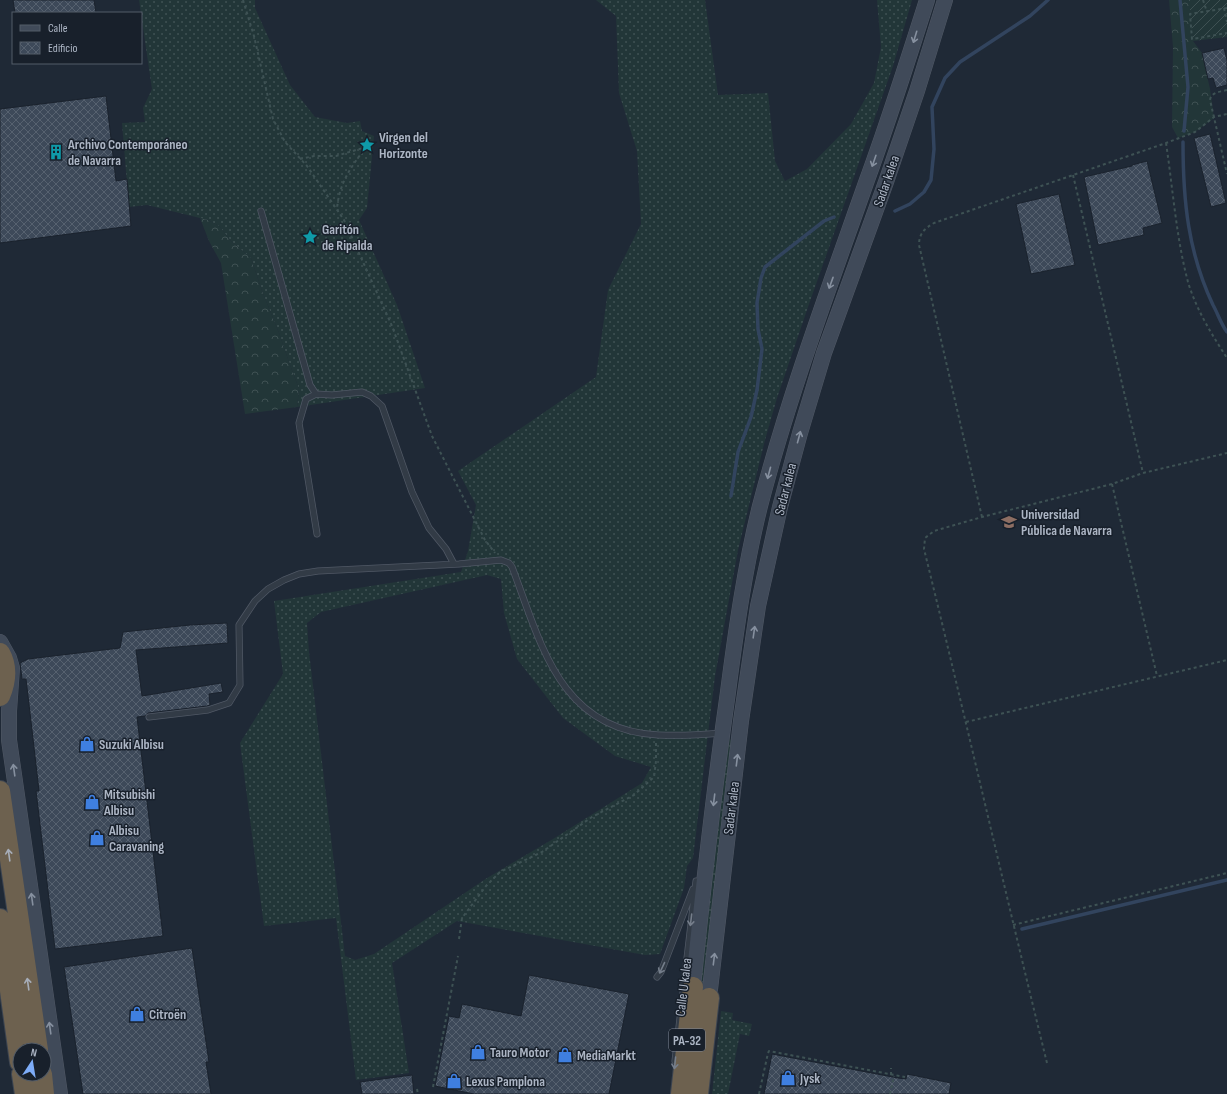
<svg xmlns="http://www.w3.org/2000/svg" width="1227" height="1094" font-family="'Sofia Sans Condensed',sans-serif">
  <defs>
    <pattern id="grass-dots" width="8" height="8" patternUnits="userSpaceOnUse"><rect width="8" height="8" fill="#223638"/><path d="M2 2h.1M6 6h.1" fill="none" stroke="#3f5153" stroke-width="1.8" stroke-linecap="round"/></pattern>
    <pattern id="forest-crowns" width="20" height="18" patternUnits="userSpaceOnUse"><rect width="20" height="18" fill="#223638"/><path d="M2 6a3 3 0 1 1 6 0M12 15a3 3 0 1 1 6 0" fill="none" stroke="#3f5153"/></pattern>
    <pattern id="garden-furrows" width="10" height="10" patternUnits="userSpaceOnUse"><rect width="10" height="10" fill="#223638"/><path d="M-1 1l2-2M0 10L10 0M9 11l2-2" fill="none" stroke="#3f5153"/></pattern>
    <pattern id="building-cross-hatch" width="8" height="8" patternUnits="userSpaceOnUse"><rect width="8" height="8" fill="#3d4959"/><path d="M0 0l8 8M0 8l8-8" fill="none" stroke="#56616f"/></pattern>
  </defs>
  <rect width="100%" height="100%" fill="#1f2936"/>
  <path fill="url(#grass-dots)" fill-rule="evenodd" d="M139 0H255V8L290 85 315 117 347 123 360 121 362 131 374 136 367 208 359 220 397 305 425 388 297 407 299 389 290 365 279 333 262 291 251 258 231 241 219 226 208 220 147 205 129 207 122 123 145 122 143 108 152 89Z
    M596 0H705L718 95 768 93 775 161 785 181 807 169 851 124 874 83 881 47 877 0H912L893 66 808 307 777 398 765 440 738 550 715 676 693 858 687 866 684 888 660 954 645 955 457 921 392 963 409 1073 356 1080 336 918 264 926 240 743 283 674 274 601 461 572 468 551 476 505 458 471 596 377 608 290 641 224 637 151 619 93 616 16ZM487 575 501 579 504 613 517 659 563 718 615 756 651 767 642 783 553 839 487 878 374 954 355 960 345 956 309 652 307 623 321 612Z
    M727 739 733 740 691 1094H686Z
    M721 1011 733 1013 732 1020 752 1024 749 1036 740 1034 728 1094H712Z"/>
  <path fill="url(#forest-crowns)" d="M1169 0H1190L1193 41 1202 53 1210 89 1214 118 1195 132 1178 138 1172 127 1173 47Z
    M200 218 208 220 219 226 231 241 251 258 262 291 279 333 290 365 299 389 297 407 245 414 221 263 209 241Z"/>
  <path fill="url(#garden-furrows)" d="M1189 0H1227V37L1193 41Z"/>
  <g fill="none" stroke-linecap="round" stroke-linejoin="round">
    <path stroke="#32445e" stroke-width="3.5" d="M1180 0 1188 87 1184 131
      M1183 142C1183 201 1188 252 1213 305 1218 314 1221 324 1227 332
      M895 211 910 204 924 192 931 180 934 149 932 107 945 78 960 62 1030 16 1048 0
      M731 496 738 452 751 417 757 390 762 349 758 329 757 303 761 278 765 267 824 221 834 217
      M1022 929 1227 880"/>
  </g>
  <path fill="url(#building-cross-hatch)" stroke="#1a222d" d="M13 0H94L96 13H15Z
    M1224 48 1227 60V85L1216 88 1213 78 1208 79 1202 53Z
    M106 96 116 181 127 179 131 226 0 243V109Z
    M1210 134 1226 203 1211 207 1194 138Z
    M1147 161 1162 223 1143 228 1144 235 1098 245 1084 177 1132 166V165Z
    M1059 194 1075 265 1031 274 1016 204Z
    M227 623 228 643 136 650 142 696 221 683 223 692 209 694 210 705 207 706 148 713 145 716 137 717 163 936 55 949 36 791H39L32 730 26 679H22L20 663 28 659 120 648 123 632 190 625Z
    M192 948 209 1062H206L211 1094H83L64 967Z
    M529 975 629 994 609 1094H474L435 1086 449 1016 459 1018 462 1004 521 1016Z
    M772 1054 898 1078 906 1079 907 1074 951 1083 949 1094H764Z
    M412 1075 414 1094H362L360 1082Z"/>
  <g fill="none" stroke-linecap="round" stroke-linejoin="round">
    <g stroke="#505865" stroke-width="7">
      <path id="lane" d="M261 211 310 385 316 394 332 395 362 392 371 396 382 406 412 492 429 528 446 549 454 564
        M316 394 306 399 299 423 317 534
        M149 717 208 710 229 703 240 685 239 625 255 601 268 589 284 580 299 574 318 571 459 564 501 560 509 563 512 567C541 643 559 730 658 735 679 736 700 735 722 733
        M657 977 661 972 693 889
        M675 1061 696 881"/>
    </g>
    <g stroke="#505865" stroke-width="16">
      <path id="secondary" d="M0 642 9 658 12 668 9 711V740L60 1094
        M693 987C703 888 714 790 728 692 736 630 745 566 760 506 789 395 829 288 867 180 889 120 908 60 927 0
        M709 998 741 721 758 606 780 507 800 433 824 353 886 182 917 91 945 0"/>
    </g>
    <g stroke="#3d4551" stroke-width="22">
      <path id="highway" d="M0 653C8 667 6 682 0 696
        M0 791 38 1050
        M0 919 20 1062
        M22 1074 25 1094
        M42 1074 44 1094
        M681 1094 693 987
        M698 1094 709 998"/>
    </g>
    <path stroke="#3e5254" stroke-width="2" stroke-dasharray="3 3" stroke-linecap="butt" d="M243 0 254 36 273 119 285 142 307 166 344 220 392 326 432 436 485 540 495 553
      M1203 0 1207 12
      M1224 8 1227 22
      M1227 8 1190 14 1192 39 1227 33
      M1227 90C1220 92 1211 92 1210 100L1227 174
      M1166 143C1173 189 1176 237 1188 282 1196 309 1212 335 1227 358
      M300 159 314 156H336L366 147C351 167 339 183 337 209
      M1073 175 1143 473
      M1112 484 1157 676
      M982 517 919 245C919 234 924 229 934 223L1166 143 1195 132 1214 117 1227 114
      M966 722 1227 660
      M1013 925 1227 873
      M459 939 462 918 486 886 500 872 542 852 592 817 634 795 654 777 656 761V743
      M1047 1063C1005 892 966 720 924 549L925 538 934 531 982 517 1112 484 1143 473 1227 453
      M891 1075V1068
      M433 1087 458 956
      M417 1089 418 1094
      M759 1094 768 1053 769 1051 905 1077
      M890 1094 894 1076"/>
    <use href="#lane" stroke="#323b46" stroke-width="5.5"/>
    <use href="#secondary" stroke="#404a59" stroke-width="15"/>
    <use href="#highway" stroke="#6d614f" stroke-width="20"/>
  </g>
  <defs><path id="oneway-shaft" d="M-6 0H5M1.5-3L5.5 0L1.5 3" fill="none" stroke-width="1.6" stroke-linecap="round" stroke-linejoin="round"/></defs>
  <g stroke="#86909f">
    <use href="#oneway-shaft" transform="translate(915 37) rotate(107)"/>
    <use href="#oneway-shaft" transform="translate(874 161) rotate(109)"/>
    <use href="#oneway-shaft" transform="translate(831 283) rotate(110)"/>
    <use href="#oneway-shaft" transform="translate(799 437) rotate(-75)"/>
    <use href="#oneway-shaft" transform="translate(769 473) rotate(105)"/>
    <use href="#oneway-shaft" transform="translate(754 632) rotate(-82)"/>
    <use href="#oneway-shaft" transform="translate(737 760) rotate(-83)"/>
    <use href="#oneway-shaft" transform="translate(14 770) rotate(-98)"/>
    <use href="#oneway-shaft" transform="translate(714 800) rotate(97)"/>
    <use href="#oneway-shaft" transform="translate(32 899) rotate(-98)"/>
    <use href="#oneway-shaft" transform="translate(714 959) rotate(-83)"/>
    <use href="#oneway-shaft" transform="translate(50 1028) rotate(-98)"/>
  </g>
  <g stroke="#a6adb8">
    <use href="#oneway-shaft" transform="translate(9 855) rotate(-98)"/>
    <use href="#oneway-shaft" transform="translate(28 984) rotate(-98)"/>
  </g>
  <g stroke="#757e8b">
    <use href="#oneway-shaft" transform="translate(691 920) rotate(97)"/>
    <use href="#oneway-shaft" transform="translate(662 968) rotate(115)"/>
    <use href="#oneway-shaft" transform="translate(675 1063) rotate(96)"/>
  </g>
  <defs>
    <g id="sight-bare" transform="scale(1.2)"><path d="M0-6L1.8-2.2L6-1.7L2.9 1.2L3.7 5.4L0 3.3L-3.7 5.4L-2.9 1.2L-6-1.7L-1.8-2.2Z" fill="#0f9aa8" stroke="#18202b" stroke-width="2.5" paint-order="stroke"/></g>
    <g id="building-bare" transform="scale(1.2)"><path d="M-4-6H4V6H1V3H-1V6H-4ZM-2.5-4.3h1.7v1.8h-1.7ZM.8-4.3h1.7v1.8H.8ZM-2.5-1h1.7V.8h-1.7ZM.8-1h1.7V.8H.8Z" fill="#0f9aa8" stroke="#18202b" stroke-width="2.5" paint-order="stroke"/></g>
    <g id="university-bare" transform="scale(1.2)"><path d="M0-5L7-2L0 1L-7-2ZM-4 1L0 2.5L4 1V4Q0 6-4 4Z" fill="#8d6e63" stroke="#18202b" stroke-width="2.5" paint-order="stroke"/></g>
    <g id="shop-bare" transform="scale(1.2)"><path d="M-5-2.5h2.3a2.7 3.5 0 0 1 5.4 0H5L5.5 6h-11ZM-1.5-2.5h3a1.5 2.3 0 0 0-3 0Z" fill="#3f7fe0" stroke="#18202b" stroke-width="2.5" paint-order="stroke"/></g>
  </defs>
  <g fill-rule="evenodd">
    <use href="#sight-bare" x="367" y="145"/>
    <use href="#building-bare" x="56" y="152"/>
    <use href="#sight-bare" x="310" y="237"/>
    <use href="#university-bare" x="1009" y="522"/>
    <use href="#shop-bare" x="87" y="744"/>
    <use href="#shop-bare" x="92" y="802"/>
    <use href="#shop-bare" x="97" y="838"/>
    <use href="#shop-bare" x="137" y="1014"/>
    <use href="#shop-bare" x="478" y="1052"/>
    <use href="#shop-bare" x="565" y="1055"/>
    <use href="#shop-bare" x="788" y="1078"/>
    <use href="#shop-bare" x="454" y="1081"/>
  </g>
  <g text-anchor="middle" stroke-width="3" stroke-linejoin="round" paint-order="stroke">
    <rect fill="#18202b" stroke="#808896" stroke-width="1" x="669" y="1029" width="36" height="22" rx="3"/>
    <g font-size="13" font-weight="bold" fill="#acb5c4">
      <text x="687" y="1045">PA-32</text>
    </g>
    <g font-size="14" font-weight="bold" fill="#acb5c4" stroke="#18202b" text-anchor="start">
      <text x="379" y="142">Virgen del<tspan x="379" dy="16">Horizonte</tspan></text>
      <text x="68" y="149">Archivo Contemporáneo<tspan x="68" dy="16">de Navarra</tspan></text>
      <text x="322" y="234">Garitón<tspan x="322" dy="16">de Ripalda</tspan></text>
      <text x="1021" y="519">Universidad<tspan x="1021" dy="16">Pública de Navarra</tspan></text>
      <text x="99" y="749">Suzuki Albisu</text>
      <text x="104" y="799">Mitsubishi<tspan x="104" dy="16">Albisu</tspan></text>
      <text x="109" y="835">Albisu<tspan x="109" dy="16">Caravaning</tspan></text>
      <text x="149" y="1019">Citroën</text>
      <text x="490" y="1057">Tauro Motor</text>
      <text x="577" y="1060">MediaMarkt</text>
      <text x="800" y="1083">Jysk</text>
      <text x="466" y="1086">Lexus Pamplona</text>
    </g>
    <g font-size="14" fill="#acb5c4" stroke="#18202b">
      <text transform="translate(886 181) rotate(-71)" y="5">Sadar kalea</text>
      <text transform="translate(785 489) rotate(-76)" y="5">Sadar kalea</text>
      <text transform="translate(731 808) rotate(-83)" y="5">Sadar kalea</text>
      <text transform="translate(683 987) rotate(-83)" y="5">Calle U kalea</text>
    </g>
  </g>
  <rect x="12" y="12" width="130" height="52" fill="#18202b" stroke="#535c68"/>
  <rect x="20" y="25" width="20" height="6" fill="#404a59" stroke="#535c68"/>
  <text x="48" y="32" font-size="12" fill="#acb5c4">Calle</text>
  <rect x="20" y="42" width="20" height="12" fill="url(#building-cross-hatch)" stroke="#535c68"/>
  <text x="48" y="52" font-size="12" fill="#acb5c4">Edificio</text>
  <g transform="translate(32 1062) rotate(12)"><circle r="19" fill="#18202b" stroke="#535c68"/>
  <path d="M0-3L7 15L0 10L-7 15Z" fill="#7dacf8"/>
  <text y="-6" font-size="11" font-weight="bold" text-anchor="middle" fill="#acb5c4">N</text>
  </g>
</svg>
